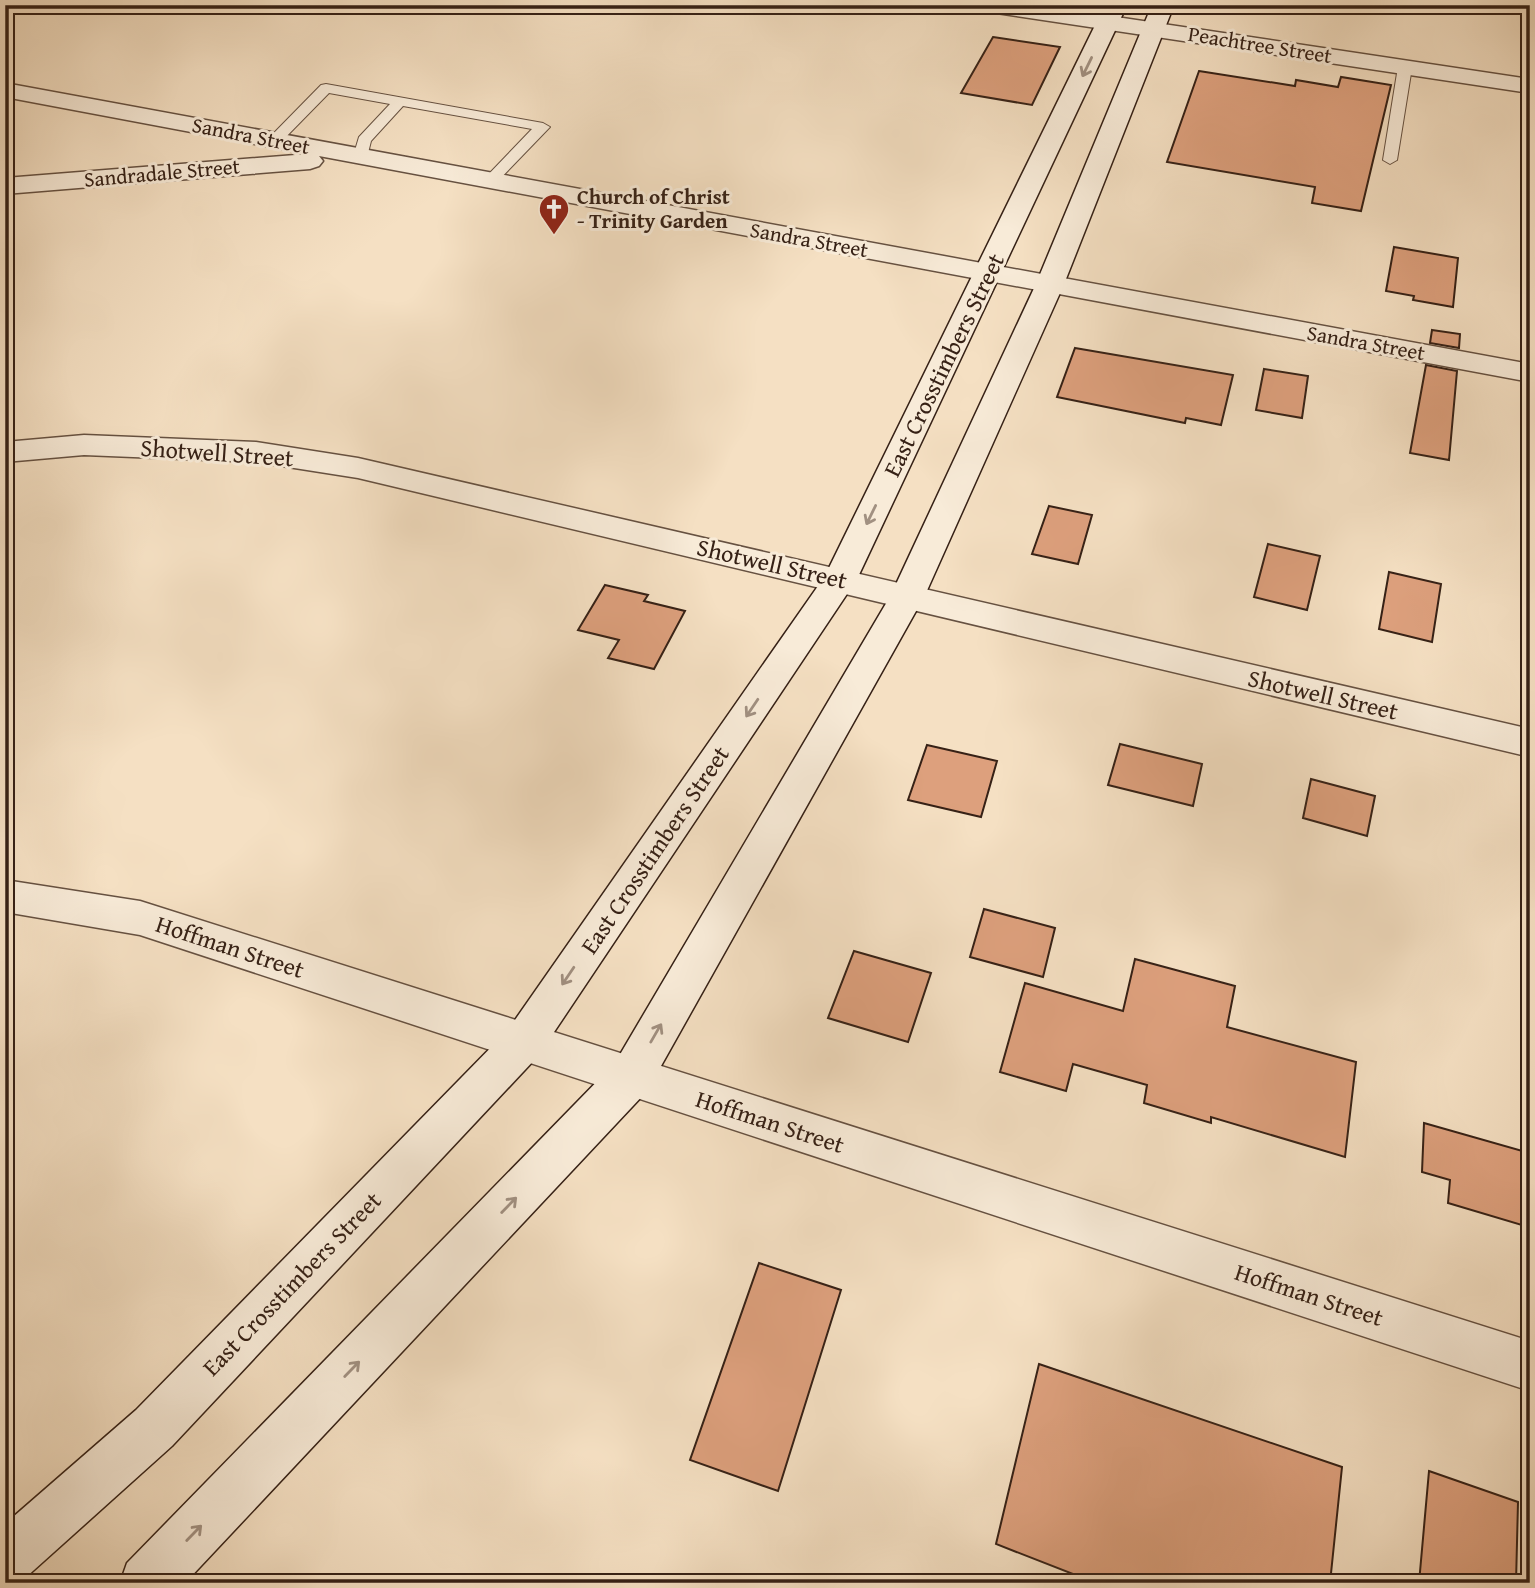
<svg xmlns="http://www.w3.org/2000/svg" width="1535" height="1588" font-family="'Gentium Book Plus',serif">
  <rect width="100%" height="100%" fill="#f5e0c3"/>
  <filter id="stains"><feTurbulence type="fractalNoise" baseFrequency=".00286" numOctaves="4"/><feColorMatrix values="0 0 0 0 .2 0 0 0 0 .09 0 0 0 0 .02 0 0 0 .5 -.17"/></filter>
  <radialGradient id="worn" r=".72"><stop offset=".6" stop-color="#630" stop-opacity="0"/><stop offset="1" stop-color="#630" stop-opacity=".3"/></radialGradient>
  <path fill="#dda07d" stroke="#362116" stroke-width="2" d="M993 37 1060 47 1032 105 961 93Z
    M1199 71 1295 86 1296 80 1338 87 1341 77 1391 85 1361 211 1312 203 1315 187 1167 162Z
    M1394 247 1458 258 1453 307 1413 300 1414 296 1386 291Z
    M1432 330 1460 334 1459 348 1430 343Z
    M1075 348 1233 375 1221 425 1186 418 1185 423 1057 397Z
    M1426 365 1457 371 1449 460 1410 453Z
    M1264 369 1308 376 1302 418 1256 410Z
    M1049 506 1092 515 1078 564 1032 554Z
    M1268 544 1320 556 1307 610 1254 597Z
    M1389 572 1441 584 1432 642 1379 629Z
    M605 585 648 595 644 601 685 611 654 669 608 658 619 640 578 630Z
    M1120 744 1202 764 1193 806 1108 785Z
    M927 745 997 761 981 817 908 800Z
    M1311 779 1375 796 1367 836 1303 818Z
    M984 909 1055 928 1043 977 970 957Z
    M854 951 931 973 908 1042 828 1018Z
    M1135 959 1235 986 1227 1027 1356 1062 1345 1157 1211 1117V1123L1144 1103 1147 1085 1073 1064 1066 1091 1000 1072 1025 983 1123 1011Z
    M1424 1123 1526 1152 1525 1226 1448 1203 1450 1180 1422 1172Z
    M759 1263 841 1290 778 1491 690 1460Z
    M1039 1364 1342 1467 1330 1583H1096L996 1544Z
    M1429 1471 1518 1502 1516 1583H1419Z"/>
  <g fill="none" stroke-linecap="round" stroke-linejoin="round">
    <g stroke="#665141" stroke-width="2">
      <path id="service" d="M1405 63 1412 67 1397 160 1390 164 1383 160 1398 67Z
        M326 84 543 123 550 127 495 184H485L482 181 485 178 532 129 403 106 371 141 367 157 360 161 353 157 359 137 390 104 329 93 279 144H269L267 141 269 138 321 85Z"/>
    </g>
    <g stroke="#665141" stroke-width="3">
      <path id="minor" d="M979 5H1036L1530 79V93L990 12 982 10Z
        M5 83 1530 364V382L319 156 323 161 319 166 310 169 5 194V178L308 154 5 97Z
        M84 435 256 442 358 458 1530 729V757L358 478 256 462 84 455 5 462V442Z
        M5 880 140 901 1530 1341V1391L140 935 5 912Z"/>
    </g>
    <g stroke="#362116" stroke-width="3">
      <path id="secondary" d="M1105 5H1127L857 579 538 1056 172 1446 24 1579 5 1583V1524L136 1410 508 1030 825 576Z
        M1152 5H1174L1064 284 925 595 647 1091 185 1583H120L127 1563 615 1063 891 595 1036 284Z"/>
    </g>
    <use href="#service" fill="#f8ebd8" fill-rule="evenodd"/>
    <use href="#minor" fill="#f8ebd8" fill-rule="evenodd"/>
    <use href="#secondary" fill="#f8ebd8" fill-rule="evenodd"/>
  </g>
  <defs><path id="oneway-shaft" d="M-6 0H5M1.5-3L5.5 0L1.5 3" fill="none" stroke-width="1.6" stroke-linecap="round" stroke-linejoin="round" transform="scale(1.75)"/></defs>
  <g stroke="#a19081">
    <use href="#oneway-shaft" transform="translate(1087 67) rotate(116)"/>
    <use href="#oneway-shaft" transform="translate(871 515) rotate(116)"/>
    <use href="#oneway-shaft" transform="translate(752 708) rotate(124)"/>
    <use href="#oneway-shaft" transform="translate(568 976) rotate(124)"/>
    <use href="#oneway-shaft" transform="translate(656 1033) rotate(-60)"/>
    <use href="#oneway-shaft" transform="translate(509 1205) rotate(-46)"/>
    <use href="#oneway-shaft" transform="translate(352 1369) rotate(-46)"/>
    <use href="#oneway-shaft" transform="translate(194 1533) rotate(-46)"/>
  </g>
  <defs>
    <g id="church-pin" transform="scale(1.575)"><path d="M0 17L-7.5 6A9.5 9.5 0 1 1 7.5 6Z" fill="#8f2418" stroke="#f8ebd8"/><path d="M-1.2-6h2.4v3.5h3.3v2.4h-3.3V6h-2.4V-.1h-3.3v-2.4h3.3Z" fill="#fff"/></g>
  </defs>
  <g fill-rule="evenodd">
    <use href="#church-pin" x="554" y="209"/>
  </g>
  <g text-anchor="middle" stroke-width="6" stroke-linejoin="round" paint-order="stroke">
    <g font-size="21" fill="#362116" stroke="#f8ebd8">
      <text transform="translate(1260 45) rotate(9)" y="7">Peachtree Street</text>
      <text transform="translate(251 136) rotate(11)" y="7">Sandra Street</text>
      <text transform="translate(162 173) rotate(-5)" y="7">Sandradale Street</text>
      <text transform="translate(809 240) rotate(10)" y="7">Sandra Street</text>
      <text transform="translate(1366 343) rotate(10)" y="7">Sandra Street</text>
    </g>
    <g font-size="21" font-weight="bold" fill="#362116" stroke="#f8ebd8" text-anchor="start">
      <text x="577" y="204">Church of Christ<tspan x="577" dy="24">- Trinity Garden</tspan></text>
    </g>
    <g font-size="24" fill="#362116" stroke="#f8ebd8">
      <text transform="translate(944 365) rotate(-64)" y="8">East Crosstimbers Street</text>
      <text transform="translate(217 453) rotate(4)" y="8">Shotwell Street</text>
      <text transform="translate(772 564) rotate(13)" y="8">Shotwell Street</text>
      <text transform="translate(1323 695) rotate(13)" y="8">Shotwell Street</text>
      <text transform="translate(655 850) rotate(-56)" y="8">East Crosstimbers Street</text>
      <text transform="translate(230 947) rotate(18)" y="8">Hoffman Street</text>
      <text transform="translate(770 1122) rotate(18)" y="8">Hoffman Street</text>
      <text transform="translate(292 1284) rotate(-46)" y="8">East Crosstimbers Street</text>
      <text transform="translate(1309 1295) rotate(18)" y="8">Hoffman Street</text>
    </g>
  </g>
  <rect width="1535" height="1588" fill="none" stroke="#f5e0c3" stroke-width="28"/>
  <rect x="7" y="7" width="1521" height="1574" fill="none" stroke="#362116" stroke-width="3.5"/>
  <rect x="14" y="14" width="1507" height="1560" fill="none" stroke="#362116" stroke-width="2"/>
  <rect width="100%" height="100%" filter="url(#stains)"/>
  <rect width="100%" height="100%" fill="url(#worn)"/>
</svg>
